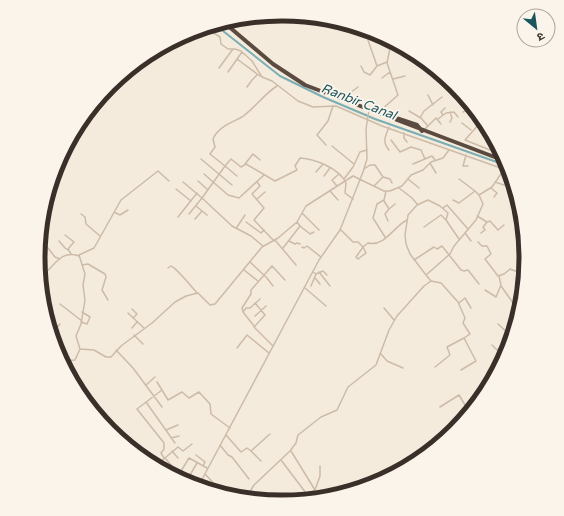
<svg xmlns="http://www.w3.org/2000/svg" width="564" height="516" font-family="'Varela Round','Noto Sans Devanagari',sans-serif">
  <rect width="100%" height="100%" fill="#f4ebdd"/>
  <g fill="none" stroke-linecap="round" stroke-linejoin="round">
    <path stroke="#7aaeb3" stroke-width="2" d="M218 27 280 76 323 97 375 119 508 166"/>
    <path stroke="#cdbba8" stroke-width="1.5" d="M207 29 220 37 221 44 228 49H235L241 51 252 61 262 77 272 81 298 101 313 107 336 106 382 126 509 171
      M368 40 377 66
      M383 40 380 42 382 45 390 49
      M237 59 260 76
      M361 66 364 72 370 75 377 66 387 62
      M219 68 233 49
      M228 72 242 52
      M382 78 390 72
      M393 79 405 76
      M247 87 252 80 257 75
      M428 95 433 105
      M347 100 350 93 358 87
      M409 111 421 118 427 125
      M379 112 398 95 387 63 391 43
      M450 112 452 118 450 122
      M463 112 470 109
      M443 115 441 112 445 108
      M420 118 424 111 442 97
      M438 119 446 113 454 112 458 117
      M462 123 471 130
      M480 123 465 140 500 154
      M424 130 436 118 441 124
      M404 133V138L407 142
      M391 140 400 152 411 147 421 150 425 159
      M326 145 317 135 328 121 333 106
      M332 146 354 164
      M389 150C382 142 385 137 389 127
      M490 150 493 143
      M466 155 463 166H468
      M201 159 232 185
      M430 163 436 173
      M245 164 253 154 260 160
      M413 164 432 156 435 160
      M364 169 370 165H375L383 177 390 179 392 183
      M316 172 323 164
      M204 174 228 195 239 198 264 175
      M237 176 225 166 231 159 241 167 246 164 275 181 297 170 295 166 300 158C315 159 339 168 346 183L345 193 353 199
      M324 176 330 168
      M344 179 353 167 360 152 367 150
      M408 179 419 188
      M459 179 475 191
      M198 181 208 190
      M183 182 202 198 189 214
      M257 182 260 186 252 194 264 208 254 220 274 241
      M495 182 510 187 509 191 514 199
      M337 186 332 180 339 174
      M374 186 383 177
      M399 188 412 198 418 205
      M491 188 497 193 494 197
      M176 189 191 201
      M330 191 338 200
      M257 199 265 192
      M453 200 459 203 475 191 479 195
      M384 201 389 209 385 214 388 221
      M196 206 207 215
      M443 208 447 205 468 229
      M389 209 395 204
      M114 212 120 215 128 210
      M302 213 319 230
      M81 214 85 217 86 224 100 236
      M477 216 487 222 490 221 498 230 504 225
      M178 217 197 193
      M195 219 202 211
      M246 222 261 233 264 230
      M297 222 300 226 310 234 314 232
      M237 227 245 215
      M424 227 441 215 446 220
      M340 229 353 242H358L363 247 368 243C385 247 394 226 407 220
      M465 233 471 241
      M481 233 485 230 483 227 487 222
      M65 235 74 242 68 249 71 254
      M385 237 373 218 377 204 384 200 386 191
      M275 240 296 265
      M59 241 65 248 68 250
      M289 241 295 244 297 243 300 244
      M478 242 482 246H487L491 254 485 259 498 276 504 274 510 269 518 272 524 266
      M263 246 251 236 232 226 202 198 225 166 210 154 215 147 213 139C218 127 231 123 242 117 255 108 264 94 277 86
      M302 247 304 248 307 246 321 257
      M363 247 366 253 358 259 356 257Z
      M48 248 55 257 60 259
      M283 248 300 226
      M414 260 434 247 437 249 442 246 461 270 464 271 468 270 479 284
      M250 262 267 278 273 286
      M82 265 88 264 105 274 106 277 102 290 108 300
      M168 268 171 266C176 268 192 287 197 293
      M244 270 258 281
      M41 272 44 274C56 264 61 250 79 256
      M313 272 316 274 323 271 327 275
      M319 272 330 286
      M426 275 410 254 406 244 405 235 408 215 417 205 428 200 440 206 448 213 446 220 459 239
      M315 278 320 284
      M431 281 441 283 458 302 465 318 463 323 470 334 464 338 476 361 461 370
      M311 286 316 274
      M501 286 516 307
      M305 288 326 306
      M485 290 496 297 501 285 499 276
      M255 303 265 315 254 327 273 346
      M459 303 465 298 471 308
      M60 304 82 321
      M384 308 394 320
      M132 309 137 314 133 318
      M243 312 242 308 251 294V290L272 266 285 280
      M128 313 144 328
      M255 316 266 306
      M81 322 87 324 90 317 82 312
      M51 324 57 328
      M498 324 511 336
      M254 326 243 312 246 308H250L260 299
      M132 328 137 322
      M53 332 60 324
      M134 335 143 344
      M54 340 57 342
      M509 342 507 339 510 336
      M492 345 497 350 509 341
      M237 348 247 335 269 353
      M80 349 76 336 81 324 85 300 83 285 85 274 79 255 94 248 121 200 158 171 169 181
      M116 350 133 368 162 407
      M381 354 387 361 403 368
      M63 361 75 360 80 349 94 350 106 357H111L121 346 152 323 175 302 186 296 198 293 210 305 215 304 262 247 278 238 297 222 306 206 353 176 384 191H390L402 186 411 175 423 170 431 162 443 158 449 150
      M435 367 450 355 447 347 464 338
      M157 382 162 390
      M146 385 155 377
      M146 402 175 443
      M440 407 459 395 468 410
      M166 430 178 425
      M226 435 241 452 247 448 251 451 270 434
      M171 438 179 436
      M220 445 228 455 232 457 249 479
      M172 451 178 458
      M251 451 261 461
      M291 451 315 490
      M196 455 205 462 203 466
      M164 458 161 453 164 449V443L137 409 162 390 168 400 182 392 189 398 199 392 210 404 211 414 230 428
      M165 458 172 466
      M281 460 309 497
      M159 463 178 447 183 451 192 444
      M205 474 219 489
      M178 476 189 458 207 468
      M186 482 197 463
      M375 483 380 480
      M199 485 319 260 340 230 363 172 367 159 366 129 369 110
      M307 494 315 490 320 476V466
      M248 495 254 485 290 451 296 443 298 435 321 417 337 410 348 387 376 365 389 330 397 316 424 286 431 281 426 275 450 254 454 246 476 220 483 204 479 195 492 187 507 165"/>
    <path stroke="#5b4a3f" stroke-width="4" d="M227 25 273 64 305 85 505 161
      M396 118 417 125 422 131"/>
  </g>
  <g text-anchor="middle" stroke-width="4" stroke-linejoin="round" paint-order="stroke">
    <g font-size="13" font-style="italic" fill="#1b565f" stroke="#fbf4ea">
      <text transform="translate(359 101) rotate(21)" y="5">Ranbir Canal</text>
    </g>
  </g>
  <path d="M0 0H564V516H0ZM45 258a237 237 0 1 1 474 0a237 237 0 1 1-474 0Z" fill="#fbf4ea" fill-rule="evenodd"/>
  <path fill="none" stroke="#3a2f29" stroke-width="5" d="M45 258a237 237 0 1 1 474 0a237 237 0 1 1-474 0Z"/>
  <g transform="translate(536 28) rotate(151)"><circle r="19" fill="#fbf4ea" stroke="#aea59d"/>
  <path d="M0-3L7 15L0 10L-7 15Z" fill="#1b565f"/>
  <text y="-6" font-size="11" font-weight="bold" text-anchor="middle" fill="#3a2f29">उ</text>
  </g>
</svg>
